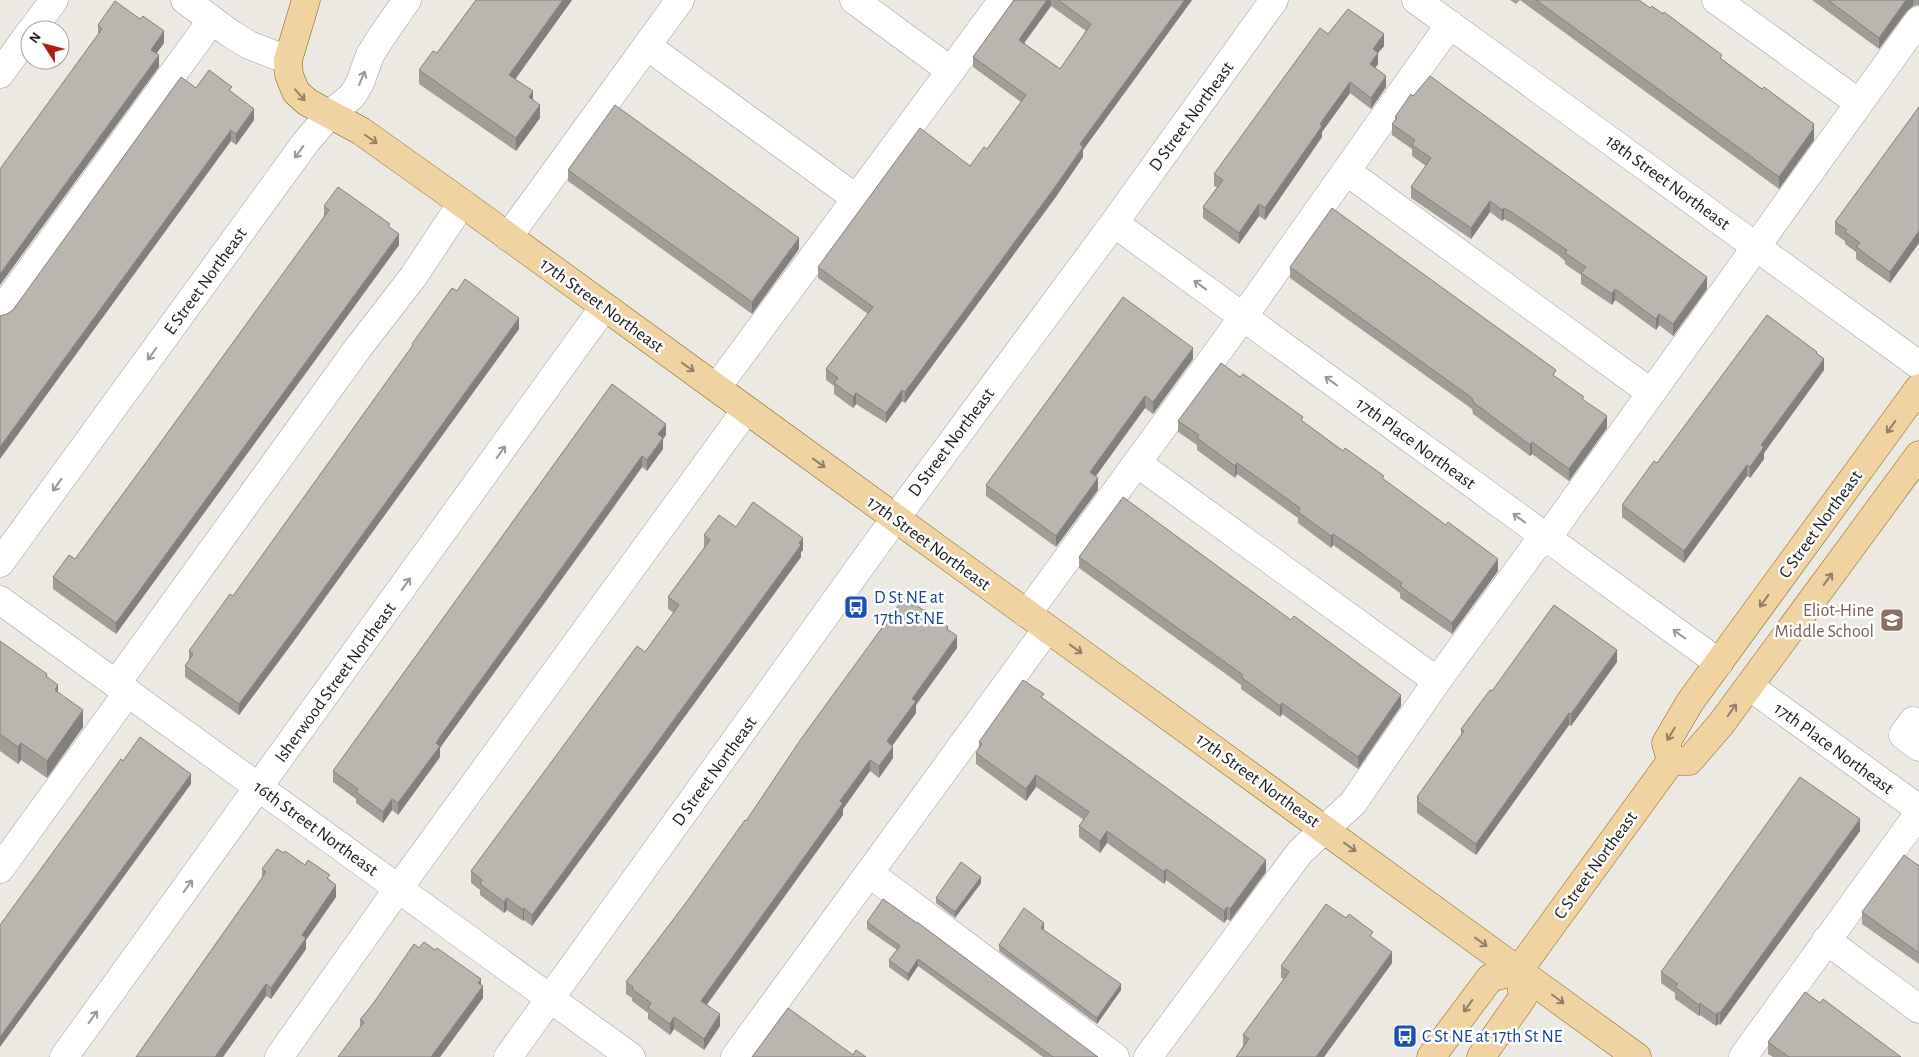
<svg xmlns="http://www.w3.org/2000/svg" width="1919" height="1057" font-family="'Alegreya Sans',sans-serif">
  <rect width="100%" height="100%" fill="#ebe9e2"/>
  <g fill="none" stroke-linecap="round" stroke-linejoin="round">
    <g stroke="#9f9f9f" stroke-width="29">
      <path id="minor" d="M185 0 231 34 249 45 288 60
        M854 0 951 71
        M1416 0 1919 365
        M1716 0 1859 103
        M32 30 54 0
        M658 54 857 199
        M0 74 30 32
        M1346 171 1650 392
        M1114 223 1719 663
        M508 237 680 0
        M0 312 212 20
        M717 387 1003 0
        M1137 463 1437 681
        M0 563 306 142 330 114 352 96 360 83 370 55 380 39 407 0
        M0 600 631 1057
        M1027 614 1243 317 1450 24
        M116 684 358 348 413 277 462 203
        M1749 686 1919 809
        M1919 726 1913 721 1903 735 1919 747
        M0 869 128 692
        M869 873 1115 1057
        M1826 940 1919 1009
        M64 1057 604 307
        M279 1057 385 907 746 410
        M508 1057 875 546 1114 223 1274 0
        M735 1057 1047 629
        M1148 1057 1300 852 1353 803 1437 681 1535 547 1547 538 1919 20
        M1743 1057 1919 813"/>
    </g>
    <g stroke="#826210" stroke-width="29">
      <path id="major" d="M306 0 288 60 289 75 296 92 307 102 361 131 462 203 1637 1057
        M1671 761 1666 743 1690 702 1919 388
        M1671 761H1689L1721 724 1919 455
        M1431 1057 1490 978 1519 970 1671 761
        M1481 1057 1523 997 1519 970"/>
    </g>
    <use href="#minor" stroke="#fff" stroke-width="28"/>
    <use href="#major" stroke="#f1d2a1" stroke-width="28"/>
  </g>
  <path fill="#a19c96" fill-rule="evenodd" d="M476 0H572L515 79 533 100 540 118 516 151 419 84V70L437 53Z
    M1014 0H1192L1083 150V157L1055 198 905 403 902 401 886 423 856 404 853 408 834 394V386L826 380V369L868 314 818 278V267L970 166 987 149 1021 102 973 67V57ZM1051 6 1086 31 1060 69 1024 43Z
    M1510 0H1520L1516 4Z
    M1520 0H1639L1762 89 1814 124V140L1779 189Z
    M1812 0H1919V5L1913 6 1907 11 1879 49Z
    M98 25 164 43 156 54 159 67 98 34Z
    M1328 34 1384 46 1378 53V64L1375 68 1386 87 1371 109 1350 93 1322 132V137L1265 220 1259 216 1239 244 1203 218V207L1217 187 1214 186V174Z
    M196 88 232 92 254 120 236 145 231 141 7 314 13 310Z
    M1919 107V243L1890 283 1856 259V252L1845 244V241L1835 234V222Z
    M1395 117 1707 289 1673 336 1659 325 1656 330 1615 300 1612 305 1581 284V275L1565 264V261L1558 255 1513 224 1504 219 1502 221 1490 212 1471 239 1411 198V187L1426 166 1412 156V149L1392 135V124L1395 120Z
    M568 170 799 249 752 314 568 181Z
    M324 206 390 227 399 245 116 634 53 589V577L75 559 145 464 324 218Z
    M1290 267 1556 377 1584 400 1607 428 1569 481 1532 454 1530 456 1473 414 1472 409 1290 278Z
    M519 329 296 638 239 715 185 677V666L189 660V651L233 596 412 347V344Z
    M1817 354 1824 370 1764 453V459L1750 478 1747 476 1684 563 1622 517V505L1657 463Z
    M1193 359 1153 414 1145 408 1096 476 1098 490 1056 547 986 496V485Z
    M612 384 666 435 663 439V449L647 471 642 467 609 514 442 745 440 748V757L398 815 392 810 383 823 356 803V799L333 782V771Z
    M1178 421 1303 422 1384 480 1498 571 1452 634 1400 598V593L1361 565 1333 545 1331 548 1298 523V518L1237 474 1235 478 1197 450V445L1178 432Z
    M736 527 803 550 801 552V557L532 926 524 920 523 921 507 910 504 913 480 895V890L471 883V871L645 652 674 613 668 609V597L705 547H704V535Z
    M1079 557 1401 706 1358 769 1282 714 1280 717 1241 689V685L1079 568Z
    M948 630 957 648 916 705V713L892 746 893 758 879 778 870 771 843 809V815L707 1005 720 1026 704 1050 674 1029 670 1035 648 1019V1013L632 1001V998L626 994V982L688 900 746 821Z
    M0 641 47 677 83 727 47 778 21 760 18 764 0 751Z
    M1617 662 1571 726 1569 725 1476 855 1417 813V797L1461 735V729L1492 691Z
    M1044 699 1266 872 1230 921 1227 919 1224 923 1166 880 1164 884 1107 843 1100 853 1079 837V826L1084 820 1036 787 1026 801 976 764V753L979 749V742Z
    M1860 831 1720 1025 1718 1024 1716 1026 1700 1015 1699 1016 1675 999V993L1661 983V972Z
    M284 853 305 865 330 880 336 897 306 940V949L271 999 266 996 223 1057H136L253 891 262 877V869Z
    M1919 866V964L1862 924V912Z
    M981 883 955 918 936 903V898Z
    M867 922 1098 1057H1043L918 966 908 981 889 967V960L897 950 867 929Z
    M1044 929V930L1121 990 1097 1024 999 951V945Z
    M1373 938 1392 963 1324 1057H1236L1243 1046V1035L1284 979 1281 978V966Z
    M419 948 481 985 483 998 440 1057H338L360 1028V1020Z
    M1820 1003 1901 1057H1773L1768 1054V1042Z"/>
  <path fill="#837f7a" d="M563 0H572L509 88V75Z
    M1047 0H1051V6L1019 50V40Z
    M1185 0H1192L1083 150V157L1055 198 905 403V392L1095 123Z
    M1906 0H1913V6L1907 11 1879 49V38Z
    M164 31V43L151 61V50Z
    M1384 34V46L1378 53V64L1370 75V64L1373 49Z
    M159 55V67L0 285V274Z
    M1386 76V87L1371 109V98Z
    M1350 82V93L1322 132V137L1265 220V208L1320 124Z
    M533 91V105L529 97Z
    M540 105V118L516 151V138Z
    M254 109V120L236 145V134Z
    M1814 124V140L1779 189V177Z
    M231 130V141L0 459V447Z
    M1490 201V212L1471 239V228Z
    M1259 204V216L1239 244V233Z
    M1504 208V219L1502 221V210Z
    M1919 231V243L1890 283V272Z
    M399 234V245L116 634V623Z
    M799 238V249L752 314V302Z
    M1707 277V289L1673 336V324Z
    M1615 289V300L1612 305V294Z
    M1659 314V325L1656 330V319Z
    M519 318V329L296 638 239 715V704Z
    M1193 348V359L1153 414V402Z
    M1824 359V370L1764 453V459L1750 478V467L1761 445Z
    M902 390V401L886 423V413Z
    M856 393V404L853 408V397Z
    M1145 396V408L1090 484V472Z
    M1607 416V428L1569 481V469Z
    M666 424V435L663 439V449L647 471V460L658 434Z
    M1532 442V454L1530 456V445Z
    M642 456V467L442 745 440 748V757L398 815V803L442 734Z
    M1237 463V474L1235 478V466Z
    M1747 465V476L1684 563V551Z
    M1098 478V490L1056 547V536Z
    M1333 534V545L1331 548V536Z
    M803 538V550L801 552V557L532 926V915Z
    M1498 559V571L1452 634V623Z
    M957 636V648L916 705V713L887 753V741L912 699Z
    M1617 650V662L1571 726V714Z
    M58 685V701L55 690Z
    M1401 695V706L1358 769V757Z
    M1282 703V714L1280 717V706Z
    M83 710V727L47 778V761Z
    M1569 713V725L1476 855V844Z
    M21 743V760L18 764V747Z
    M893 747V758L879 778V766Z
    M870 760V771L843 809V815L701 1012V1001L840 801Z
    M191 774V784L0 1047V1037Z
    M1036 775V787L1026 801V789Z
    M392 799V810L383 823V812Z
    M1860 819V831L1720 1025V1013Z
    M1107 831V843L1100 853V841Z
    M1266 860V872L1230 921V909Z
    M1166 869V880L1164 884V872Z
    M981 877V883L955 918V912Z
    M336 885V897L306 940V949L271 999V988L302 935Z
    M507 898V910L504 913V902Z
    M1227 907V919L1224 923V911Z
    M524 908V920L523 921V910Z
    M1044 923V929L1041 934V928Z
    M1392 952V963L1324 1057H1316Z
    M918 959V966L908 981V974Z
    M481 979V989L483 986V998L440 1057H431Z
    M266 984V996L223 1057H215Z
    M1121 984V990L1097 1024V1018Z
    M1700 1003V1015L1699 1016V1005Z
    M1718 1012V1024L1716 1026V1015Z
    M720 1014V1026L704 1050V1039Z
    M674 1017V1029L670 1035V1024Z"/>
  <path fill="#bbb5af" stroke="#837f7a" d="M476 0H563L509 75 533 91 529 97 540 105 516 138 419 70 433 51 437 53Z
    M1014 0H1047L1019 40 1060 69 1091 24 1058 0H1185L1080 144 1083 147 1055 187 905 392 902 390 886 413 856 393 853 397 834 383 838 378 826 369 873 307 818 267 920 128 970 166 984 147 987 149 1026 95 973 57Z
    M1536 0H1639L1650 8 1652 6 1663 14 1664 12 1722 55 1720 58 1762 89 1764 87 1814 124 1812 127 1814 128 1779 177Z
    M1828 0H1906L1879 38Z
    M115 1 140 19 143 16 164 31 151 50 159 55 0 274V169L102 29 98 25Z
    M1348 9 1384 34 1373 49 1378 53 1370 64 1386 76 1371 98 1350 82 1320 124 1322 126 1265 208 1259 204 1239 233 1203 207 1223 180 1214 174 1285 76 1320 28 1328 34Z
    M209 70 232 87 229 90 254 109 236 134 231 130 0 447V316L7 314 13 310 181 77 196 88Z
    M1430 76 1707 277 1673 324 1659 314 1656 319 1615 289 1612 294 1581 273 1586 267 1565 253 1567 250 1558 244 1513 213 1504 208 1502 210 1490 201 1471 228 1411 187 1431 158 1412 145 1415 140 1392 124 1397 118 1395 117 1411 94 1413 96Z
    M615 105 799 238 752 302 568 170Z
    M1919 107V231L1890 272 1856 247 1860 243 1845 232 1847 230 1835 222Z
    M338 187 390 224 388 226 399 234 116 623 53 577 69 555 75 559 145 464 329 210 324 206Z
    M1332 208 1556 370 1553 375 1584 397 1582 399 1607 416 1569 469 1532 442 1530 445 1473 402 1472 398 1290 267Z
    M465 279 519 318 296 627 239 704 185 666 193 654 189 651 230 594 233 596 413 345 412 344 452 288 457 291Z
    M1123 297 1193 348 1153 402 1145 396 1090 472 1098 478 1056 536 986 485Z
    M1767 315 1817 352 1816 353 1824 359 1761 445 1764 447 1750 467 1747 465 1684 551 1622 505 1654 461 1657 463Z
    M1221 363 1240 377 1243 374 1303 417 1301 420 1343 451 1345 448 1384 476 1382 478 1446 525 1448 522 1498 559 1452 623 1400 586 1402 583 1361 553 1333 534 1331 536 1298 512 1300 508 1237 463 1235 466 1197 438 1199 435 1178 421Z
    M612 384 666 424 658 434 663 438 647 460 642 456 609 502 442 734 436 743 440 746 398 803 392 799 383 812 356 792 358 789 333 771Z
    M1123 497 1291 620 1294 616 1401 695 1358 757 1282 703 1280 706 1241 677 1243 675 1079 557Z
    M753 502 803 538 799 543 801 545 532 915 524 908 523 910 507 898 504 902 480 884 482 880 471 871 637 646 645 652 679 605 668 597 710 540 704 535 719 515 736 527Z
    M903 599 913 606 915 604 923 610 924 609 948 627 947 629 957 636 912 699 916 701 887 741 893 747 879 766 870 760 840 801 843 803 701 1001 720 1014 704 1039 674 1017 670 1024 648 1008 651 1003 632 989 633 987 626 982 688 900 745 820 746 821 801 739Z
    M1554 605 1617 650 1571 714 1569 713 1476 844 1417 801 1419 799 1417 797 1464 731 1461 729 1490 690 1492 691Z
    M0 641 47 674 46 676 58 685 55 690 83 710 47 761 21 743 18 747 0 734Z
    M1023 680 1044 694 1041 697 1266 860 1230 909 1227 907 1224 911 1166 869 1164 872 1107 831 1100 841 1079 826 1089 812 1036 775 1026 789 976 753 982 744 979 742Z
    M140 737 191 774 0 1037V925L121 759 123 761Z
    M1800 777 1860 819 1720 1013 1718 1012 1716 1015 1700 1003 1699 1005 1675 987 1678 984 1661 972Z
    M277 849 284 853 285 851 305 865 308 860 330 875 327 878 336 885 302 935 306 938 271 988 266 984 215 1057H136L253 891 266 872 262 869Z
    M1904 855 1919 866V953L1862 912Z
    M961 862 981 877 955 912 936 898Z
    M883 899 917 923V922L1098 1057H1053L918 959 908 974 889 960 900 946 867 922Z
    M1326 904 1346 918 1349 914 1373 932 1370 936 1392 952 1316 1057H1236L1249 1039 1243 1035 1289 972 1281 966Z
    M1024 908 1044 923 1041 928 1121 984 1097 1018 999 945Z
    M424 942 435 950 437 948 481 979 478 983 483 986 431 1057H338L364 1022 360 1020 375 1001 414 944 419 948Z
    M1805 992 1820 1003 1823 999 1901 1057H1789L1768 1042Z
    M788 1008 853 1055 856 1050 866 1057H752Z"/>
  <defs><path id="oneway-shaft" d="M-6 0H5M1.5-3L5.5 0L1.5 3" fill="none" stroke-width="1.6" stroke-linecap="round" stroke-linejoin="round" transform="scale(1.25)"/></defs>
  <g stroke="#989898">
    <use href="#oneway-shaft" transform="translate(362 78) rotate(-67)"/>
    <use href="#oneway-shaft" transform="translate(299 152) rotate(126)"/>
    <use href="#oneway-shaft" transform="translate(1200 285) rotate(-144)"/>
    <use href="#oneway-shaft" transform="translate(152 354) rotate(126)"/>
    <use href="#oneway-shaft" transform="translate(1331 381) rotate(-144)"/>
    <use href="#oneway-shaft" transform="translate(501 452) rotate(-54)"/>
    <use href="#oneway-shaft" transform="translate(57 485) rotate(126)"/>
    <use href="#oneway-shaft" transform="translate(1519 518) rotate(-144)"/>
    <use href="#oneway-shaft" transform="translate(406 584) rotate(-54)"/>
    <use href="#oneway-shaft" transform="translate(1679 634) rotate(-144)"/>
    <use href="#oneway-shaft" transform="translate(188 886) rotate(-54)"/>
    <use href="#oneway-shaft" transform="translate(93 1017) rotate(-54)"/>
  </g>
  <g stroke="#918065">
    <use href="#oneway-shaft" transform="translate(300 95) rotate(49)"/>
    <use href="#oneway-shaft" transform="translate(371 139) rotate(35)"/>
    <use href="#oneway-shaft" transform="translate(688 367) rotate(35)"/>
    <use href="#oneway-shaft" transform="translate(1891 427) rotate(126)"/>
    <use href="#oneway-shaft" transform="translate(819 463) rotate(36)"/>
    <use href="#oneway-shaft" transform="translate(1828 579) rotate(-54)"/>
    <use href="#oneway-shaft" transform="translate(1764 601) rotate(126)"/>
    <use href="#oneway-shaft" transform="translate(1076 649) rotate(36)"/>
    <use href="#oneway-shaft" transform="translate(1732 710) rotate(-54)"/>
    <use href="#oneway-shaft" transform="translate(1671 734) rotate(121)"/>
    <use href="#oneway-shaft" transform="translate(1350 847) rotate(36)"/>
    <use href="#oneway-shaft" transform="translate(1481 942) rotate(36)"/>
    <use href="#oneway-shaft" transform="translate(1558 999) rotate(37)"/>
    <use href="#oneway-shaft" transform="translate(1468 1006) rotate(126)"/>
  </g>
  <defs>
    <g id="bus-square" transform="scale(1.25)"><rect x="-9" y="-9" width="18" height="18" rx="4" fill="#1a4fb4" stroke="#fff"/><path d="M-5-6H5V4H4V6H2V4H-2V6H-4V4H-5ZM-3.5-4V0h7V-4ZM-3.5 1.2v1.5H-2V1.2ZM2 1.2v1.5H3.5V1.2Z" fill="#fff"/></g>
    <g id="school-square" transform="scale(1.25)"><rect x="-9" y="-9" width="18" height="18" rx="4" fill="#8d6e63" stroke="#fff"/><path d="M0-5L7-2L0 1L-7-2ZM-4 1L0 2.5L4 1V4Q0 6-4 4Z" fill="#fff"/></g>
  </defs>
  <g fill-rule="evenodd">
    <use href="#bus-square" x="856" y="607"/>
    <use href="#school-square" x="1892" y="620"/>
    <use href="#bus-square" x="1405" y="1036"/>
  </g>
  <g text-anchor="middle" stroke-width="5" stroke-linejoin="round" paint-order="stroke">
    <g font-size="18" fill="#1b1b1b" stroke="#fff">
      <text transform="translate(1191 116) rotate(-54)" y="6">D Street Northeast</text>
      <text transform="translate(1668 182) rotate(36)" y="6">18th Street Northeast</text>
      <text transform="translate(205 281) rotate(-54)" y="6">E Street Northeast</text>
      <text transform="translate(602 305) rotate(36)" y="6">17th Street Northeast</text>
      <text transform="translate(951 442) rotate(-53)" y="6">D Street Northeast</text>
      <text transform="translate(1416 443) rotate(36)" y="6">17th Place Northeast</text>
      <text transform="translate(1820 524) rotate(-54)" y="6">C Street Northeast</text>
      <text transform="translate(929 543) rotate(36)" y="6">17th Street Northeast</text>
      <text transform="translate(335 682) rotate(-54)" y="6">Isherwood Street Northeast</text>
      <text transform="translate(1834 748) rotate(36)" y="6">17th Place Northeast</text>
      <text transform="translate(714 771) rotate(-54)" y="6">D Street Northeast</text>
      <text transform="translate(1258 780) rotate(36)" y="6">17th Street Northeast</text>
      <text transform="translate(316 828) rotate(36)" y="6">16th Street Northeast</text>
      <text transform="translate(1595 865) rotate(-54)" y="6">C Street Northeast</text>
    </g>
    <g font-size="18" fill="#164399" stroke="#fff" text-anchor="start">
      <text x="874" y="603">D St NE at<tspan x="874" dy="21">17th St NE</tspan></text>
      <text x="1422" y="1042">C St NE at 17th St NE</text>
    </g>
    <g font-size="18" fill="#785e54" stroke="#fff" text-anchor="end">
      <text x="1874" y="616">Eliot-Hine<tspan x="1874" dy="21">Middle School</tspan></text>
    </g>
  </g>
  <g transform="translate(45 45) rotate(306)"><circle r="24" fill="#ffffff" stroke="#a4a4a4"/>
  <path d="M0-4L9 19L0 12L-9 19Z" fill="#b11d15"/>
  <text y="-8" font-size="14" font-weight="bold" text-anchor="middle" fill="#1b1b1b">N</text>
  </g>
</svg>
